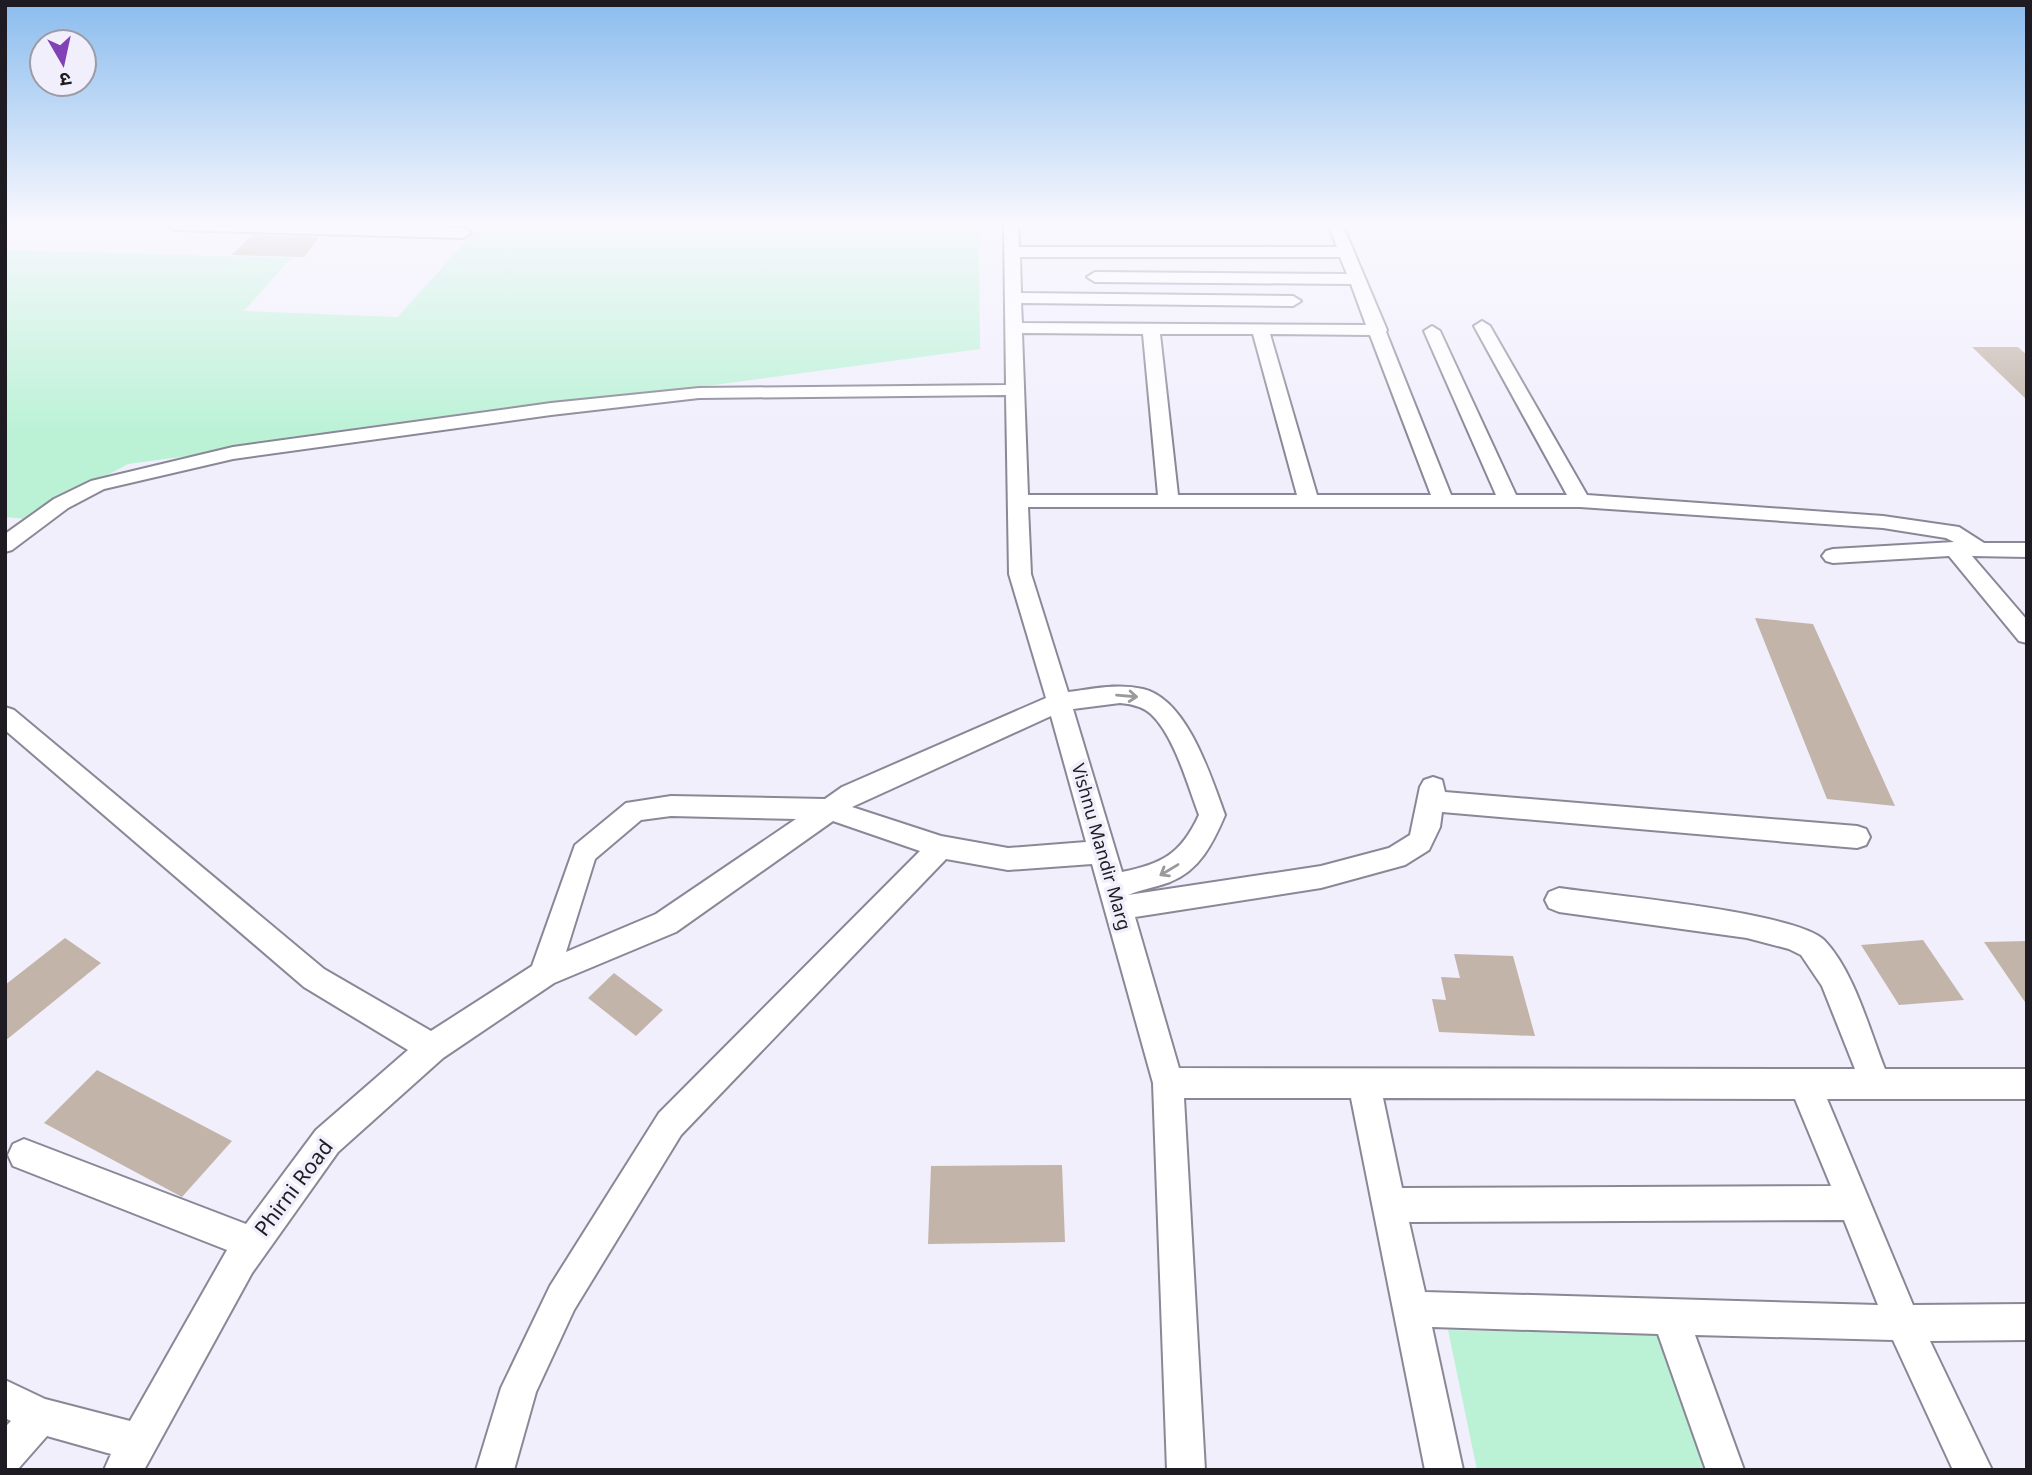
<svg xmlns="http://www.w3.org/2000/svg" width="2032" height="1475" font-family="'Noto Sans','Noto Sans Devanagari',sans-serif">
  <rect width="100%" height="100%" fill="#f1effc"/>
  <path fill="#bbf2d6" d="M479 226H979L980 349 128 464 26 519 5 517V250L291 258 244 311 398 317Z
    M1448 1330 1682 1335 1726 1470H1477Z"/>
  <path fill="#c3b4a9" d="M253 235 280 236 319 237 304 257 231 255Z
    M1972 347H2018L2027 355V400Z
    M1755 618 1813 624 1895 806 1827 799Z
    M65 938 101 963 5 1041V985Z
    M1923 940 1964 1000 1899 1005 1861 945Z
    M2027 941V1005L1984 942Z
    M1454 954 1513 956 1535 1036 1439 1032 1432 999 1446 1000 1441 977 1460 978Z
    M614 973 663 1010 636 1036 588 998Z
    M97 1070 232 1141 182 1197 44 1123Z
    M1062 1165 1065 1242 928 1244 931 1166Z"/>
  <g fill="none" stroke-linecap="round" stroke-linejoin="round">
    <g stroke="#8a8796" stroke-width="4">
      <path id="minor" d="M168 226 463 228 471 233 463 238 175 230Z
        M1004 226H1018L1019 247H1337L1329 226H1343L1387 330 1386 332 1451 495H1496L1424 331 1432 326 1440 331 1516 495H1567L1474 326 1482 321 1490 326 1587 495 1883 516 1959 527 1984 543H2027V557L1972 556 2027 620V643L2019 641 1949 556 1833 563 1826 561 1822 556 1826 551 1833 549 1954 542 1946 538 1883 528 1580 507H1028L1031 574 1068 692C1093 689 1118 683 1143 689 1187 699 1211 777 1225 815 1213 843 1200 870 1170 882 1156 887 1140 890 1128 895L1321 866 1389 848 1410 835 1420 787 1424 780 1433 777 1442 780 1445 792 1857 826 1866 829 1870 837 1866 845 1857 848 1442 812 1440 827 1429 850 1405 865 1321 888 1135 917 1179 1068 1855 1069 1822 986 1801 955 1789 949 1747 938 1559 912 1549 908 1545 900 1549 892 1559 888C1607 895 1796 912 1824 940 1854 971 1869 1029 1885 1069H2027V1099H1827L1913 1305 2027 1304V1340L1930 1341 1992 1470H1953L1893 1340 1695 1335 1744 1470H1706L1658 1334 1432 1327 1463 1470H1425L1351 1098H1184L1205 1470H1167L1153 1083 1092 864 1008 870 946 859 681 1135 574 1310 536 1392 514 1470H476L501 1388 550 1286 659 1113 920 851 833 821 676 932 554 983 443 1058 338 1152 252 1273 144 1470H104L111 1454 47 1436 18 1469 5 1470V1427L11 1421 5 1418V1380L45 1399 130 1421 227 1250 13 1166 8 1155 13 1144 24 1139 246 1224 316 1130 408 1050 304 987 5 730V707L14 710 324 969 431 1031 532 966 575 845 626 803 671 796 825 799 842 787 1046 698 1009 574 1006 395 699 398 551 415 233 459 104 489 68 508 12 550 5 552V534L54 499 91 481 233 447 551 403 699 388 1006 385ZM1020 257H1340L1347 274 1095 272 1087 277 1095 282 1351 284 1366 325 1022 323 1021 303 1293 306 1301 301 1293 296 1021 293ZM1022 333 1143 334 1158 495H1028ZM1160 334H1253L1297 495H1178ZM1270 334 1370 335 1431 495H1317ZM1120 703C1131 704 1142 706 1151 714 1174 735 1188 786 1199 815 1181 854 1162 864 1122 872L1073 709ZM1051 716 1086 842 1008 848 941 836 852 807ZM671 816 796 819 656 914 566 952 595 859 641 820ZM1383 1098 1795 1099 1831 1186 1402 1188ZM1844 1220 1878 1305 1425 1292 1409 1222Z"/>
    </g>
    <use href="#minor" fill="#fff" fill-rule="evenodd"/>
  </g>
  <defs><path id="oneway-shaft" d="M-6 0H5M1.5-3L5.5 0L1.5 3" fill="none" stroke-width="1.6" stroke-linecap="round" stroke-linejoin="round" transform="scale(1.75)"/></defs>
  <g stroke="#9a999c">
    <use href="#oneway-shaft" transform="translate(1127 696) rotate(5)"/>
    <use href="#oneway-shaft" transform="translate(1169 870) rotate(149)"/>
  </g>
  <linearGradient id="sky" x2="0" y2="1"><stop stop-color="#8abcee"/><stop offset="0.52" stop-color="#f9f8fe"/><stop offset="1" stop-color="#f9f8fe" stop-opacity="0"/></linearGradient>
  <rect width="2032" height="432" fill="url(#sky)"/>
  <g text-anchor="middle" stroke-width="7" stroke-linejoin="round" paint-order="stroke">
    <g font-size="18" fill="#1e1c22" stroke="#f1effc">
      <text transform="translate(1101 847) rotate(74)" y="6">Vishnu Mandir Marg</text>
    </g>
    <g font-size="21" fill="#1e1c22" stroke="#f1effc">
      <text transform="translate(294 1188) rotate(-53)" y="7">Phirni Road</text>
    </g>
  </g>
  <rect width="2032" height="1475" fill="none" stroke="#1e1c22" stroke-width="14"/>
  <g transform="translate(63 63) rotate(171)"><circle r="33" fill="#f1effc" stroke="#9d9ba5" stroke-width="2"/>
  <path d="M0-5L12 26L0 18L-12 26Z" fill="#8242b6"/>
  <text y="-10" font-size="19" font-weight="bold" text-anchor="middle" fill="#1e1c22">उ</text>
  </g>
</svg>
